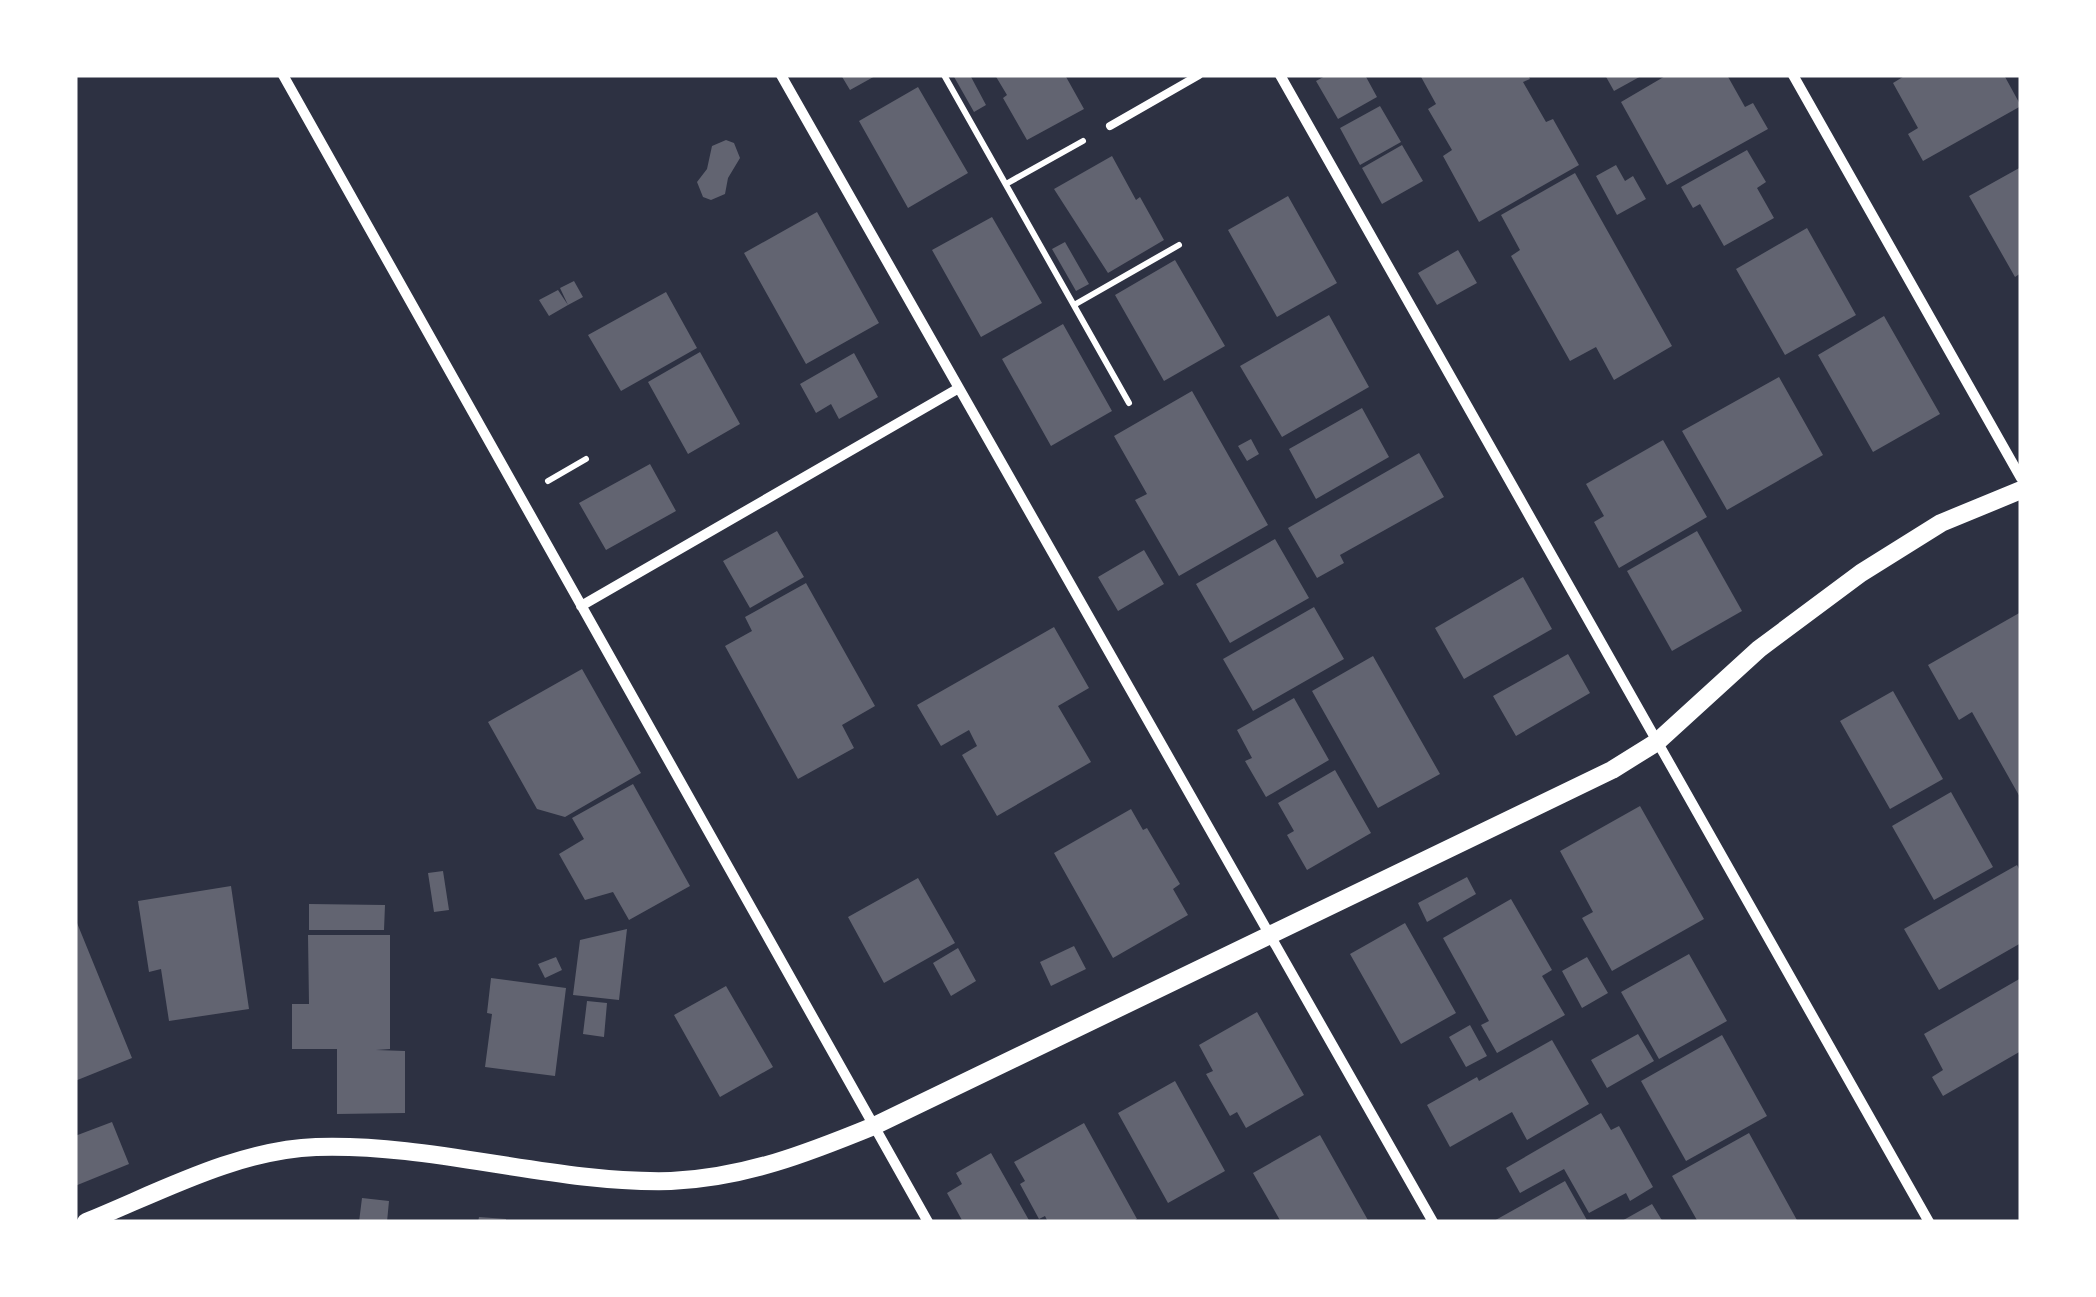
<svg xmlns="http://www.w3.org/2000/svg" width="2096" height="1297" font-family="Manrope,sans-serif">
  <rect width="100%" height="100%" fill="#2d3142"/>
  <path fill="#626471" d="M841 75H877L850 90Z
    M953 75H970L986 105 974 112Z
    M995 75H1065L1084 109 1027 140 1003 98 1007 95Z
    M1327 75H1365L1377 97 1338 119 1316 81Z
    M1420 75H1528L1530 79 1523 82 1546 122 1553 119 1579 165 1479 222 1443 156 1452 150 1428 109 1436 104Z
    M1605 75H1643L1614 91Z
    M1667 75H1727L1745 107 1753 103 1768 129 1667 185 1621 102Z
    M1906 75H2004L2021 106 1923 161 1908 134 1918 128 1893 83Z
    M918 87 968 173 908 208 859 121Z
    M1380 106 1401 142 1360 165 1340 128Z
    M726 140 734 143 740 158 728 178 725 194 711 200 703 197 697 182 707 169 712 146Z
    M1402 145 1423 181 1382 204 1362 168Z
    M1747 150 1766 182 1757 188 1774 218 1724 246 1700 204 1693 208 1681 187Z
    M1112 156 1136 200 1140 197 1164 240 1108 273 1054 189Z
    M1616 165 1625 181 1633 176 1646 199 1617 215 1596 176Z
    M2021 167V273L2015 277 1969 196Z
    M1575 173 1672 346 1614 380 1596 347 1570 361 1511 256 1520 250 1501 215Z
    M1288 196 1337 283 1277 317 1228 230Z
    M817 212 879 323 806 364 744 253Z
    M992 217 1042 303 981 337 932 250Z
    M1807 228 1856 315 1785 355 1736 269Z
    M1065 242 1089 284 1076 291 1052 249Z
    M1458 250 1477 283 1437 305 1418 273Z
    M1175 260 1225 346 1164 381 1115 295Z
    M574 281 583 297 568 305 560 288Z
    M558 290 568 305 549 316 539 300Z
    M666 292 697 348 621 391 588 335Z
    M1329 315 1369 387 1282 437 1240 366Z
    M1884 316 1940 414 1873 452 1818 355Z
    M1063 324 1112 411 1051 446 1002 359Z
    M700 352 740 424 688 454 648 382Z
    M854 353 878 397 839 419 831 404 816 413 800 384Z
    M1779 377 1823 455 1727 510 1682 431Z
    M1192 391 1268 525 1179 576 1135 500 1147 494 1114 436Z
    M1362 408 1389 457 1316 499 1289 449Z
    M1251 439 1259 454 1247 461 1238 446Z
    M1663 440 1707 517 1619 568 1594 522 1604 516 1586 484Z
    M1419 453 1444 497 1340 555 1344 563 1317 578 1288 528Z
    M650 464 676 511 606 550 579 503Z
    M777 531 804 577 750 608 723 561Z
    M1697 531 1742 611 1672 651 1627 571Z
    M1275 539 1309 598 1230 643 1196 584Z
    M1144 550 1164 584 1118 611 1098 577Z
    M1523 577 1552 629 1464 679 1435 628Z
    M806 583 875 706 842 725 854 748 798 779 725 646 752 631 745 617Z
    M1314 607 1344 659 1253 711 1223 659Z
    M2021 612V799L1972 712 1959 720 1928 665Z
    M1054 627 1089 688 1058 706 1091 762 997 816 962 755 977 746 969 730 941 746 917 705Z
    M1568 654 1590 693 1516 736 1493 696Z
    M1373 656 1440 774 1378 808 1312 691Z
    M582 669 641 773 565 817 537 809 488 722Z
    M1893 691 1943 779 1890 809 1840 721Z
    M1294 698 1329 760 1266 797 1245 761 1252 758 1237 730Z
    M1335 770 1371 833 1307 870 1287 835 1294 831 1278 803Z
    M633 784 690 886 629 920 613 892 585 900 559 854 584 839 572 818Z
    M1951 792 1993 867 1934 900 1892 826Z
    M1640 806 1704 919 1612 971 1582 918 1593 912 1560 851Z
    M1131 809 1143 830 1147 828 1180 884 1173 889 1188 915 1113 958 1054 853Z
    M2017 865 2021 873V943L1939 990 1904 929Z
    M443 871 449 910 434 912 428 873Z
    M1467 877 1476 894 1427 922 1418 903Z
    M918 878 955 943 884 983 848 917Z
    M231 886 249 1009 169 1021 161 969 149 972 138 901Z
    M1511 899 1552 970 1542 976 1565 1015 1497 1053 1481 1025 1489 1021 1443 938Z
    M309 904 385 905 384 930H309Z
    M75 918 132 1058 75 1081Z
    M1405 923 1456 1013 1401 1044 1350 954Z
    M627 929 619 1000 573 995 580 940Z
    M308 935H390V1049L376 1050 405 1051V1113L337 1114V1049H292V1004H309Z
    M1074 946 1086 969 1051 986 1040 962Z
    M958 948 976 981 951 996 933 963Z
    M1689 954 1727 1021 1659 1059 1621 992Z
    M556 957 562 970 545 978 538 964Z
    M1587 957 1608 993 1582 1008 1562 971Z
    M491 978 566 988 555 1076 485 1067 492 1014 487 1013Z
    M2021 978V1051L1943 1096 1932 1077 1943 1070 1924 1034Z
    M726 986 773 1067 720 1097 674 1015Z
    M587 1001 607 1003 604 1037 583 1034Z
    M1257 1012 1304 1095 1246 1128 1237 1112 1230 1116 1206 1074 1213 1071 1199 1045Z
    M1470 1025 1487 1056 1466 1067 1449 1037Z
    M1638 1034 1654 1061 1607 1088 1591 1060Z
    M1722 1035 1767 1116 1686 1161 1641 1081Z
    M1552 1040 1589 1104 1527 1140 1512 1112 1450 1147 1427 1105 1477 1077 1479 1081Z
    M1175 1081 1225 1171 1168 1203 1118 1113Z
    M1601 1113 1611 1130 1619 1126 1653 1187 1630 1201 1626 1193 1589 1213 1564 1169 1520 1193 1506 1168Z
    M112 1122 129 1164 75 1186V1136Z
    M1084 1123 1137 1219 1131 1222H1048L1045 1216 1039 1219 1020 1184 1025 1181 1014 1162Z
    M1749 1133 1798 1222H1698L1672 1176Z
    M1320 1135 1369 1222H1281L1253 1173Z
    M991 1153 1030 1222H963L947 1193 962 1184 956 1173Z
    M1565 1181 1588 1222H1492Z
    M362 1198 389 1201 387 1222H359Z
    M1652 1204 1663 1222H1620Z
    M479 1217 506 1219V1222H478Z"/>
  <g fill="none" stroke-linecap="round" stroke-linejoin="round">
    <path stroke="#fff" stroke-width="6" d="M944 75 1129 403
      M1006 184 1083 141
      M1074 305 1179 245
      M548 481 586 459"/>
    <path stroke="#fff" stroke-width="8" d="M1110 126 1199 75"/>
    <path stroke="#fff" stroke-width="10" d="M283 75 928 1222
      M781 75 1433 1222
      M1280 75 1929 1222
      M1793 75 2021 478
      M581 606 959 388"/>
    <path stroke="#fff" stroke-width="18" d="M86 1222C158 1193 236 1150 316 1147 435 1143 552 1184 671 1181 744 1178 808 1153 874 1126L1612 770 1657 742 1759 649 1861 573 1941 523 2021 490"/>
  </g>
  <rect width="2096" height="1297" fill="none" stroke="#ffffff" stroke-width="155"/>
</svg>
